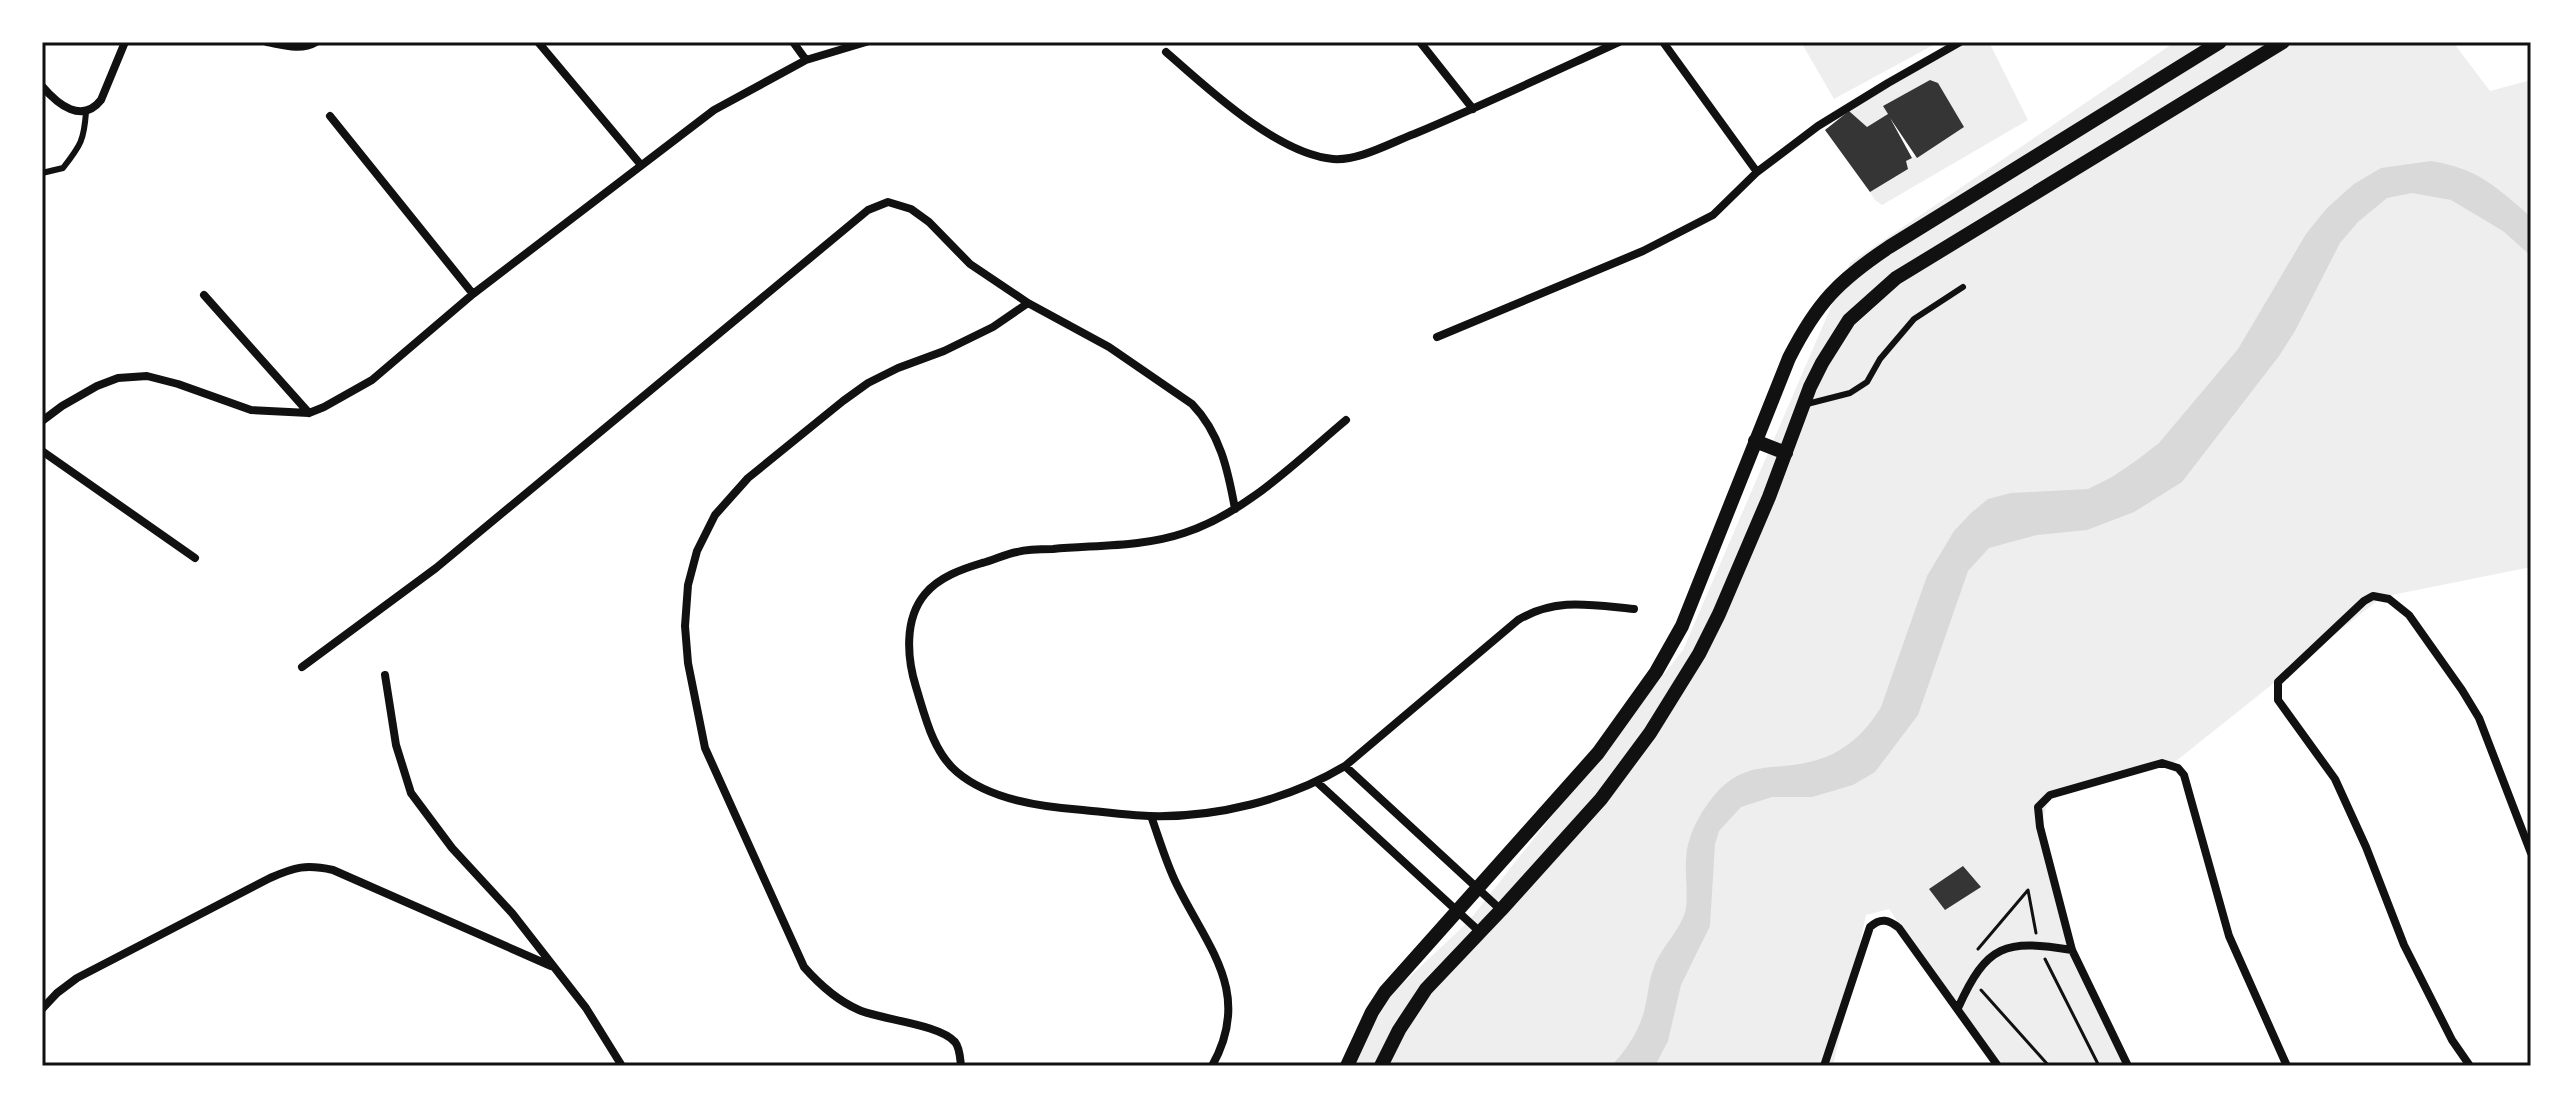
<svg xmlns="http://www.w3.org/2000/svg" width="2573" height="1108" font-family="Inter,sans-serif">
  <rect width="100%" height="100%" fill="#fff"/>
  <path fill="#eee" d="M1801 42H1936L1937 43 1834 99Z
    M1964 42H1989L2028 120 1882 205 1875 200 1870 192 1908 169 1906 161 1964 127 1938 83 1930 80 1883 106 1888 114 1867 127 1849 111Z
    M2175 42H2453L2490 91 2531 80V567L2382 597 2171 765 2050 795 2040 828 2072 950 2128 1066H1999L1889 909 1866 915 1833 1066H1348L1372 1012 1468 922 1683 650 1850 263Z"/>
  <path fill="#d9d9d9" d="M2431 161C2479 169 2495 186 2531 217V256L2503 231 2451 200 2412 193 2387 198 2358 222 2340 243 2295 331 2279 356 2182 482 2134 512 2087 530 2037 535 1989 548 1968 571 1918 715 1875 772 1853 785 1812 797H1772L1741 807 1719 831 1715 844 1710 926 1681 985 1668 1041 1655 1066H1611C1625 1052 1637 1034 1643 1015 1648 999 1648 982 1654 967 1661 947 1682 929 1686 908 1688 892 1685 876 1686 859 1687 837 1698 816 1712 798 1745 757 1774 773 1817 760 1845 752 1867 731 1881 707L1927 576 1954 531 1971 513 1988 499 2011 493 2088 489 2112 477 2137 460 2159 443 2238 349 2306 234 2327 208 2354 184 2381 168Z"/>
  <path fill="#353535" d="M1930 80 1938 83 1964 127 1917 158 1890 118 1912 158 1906 161 1908 169 1870 192 1825 130 1849 111 1867 127 1888 114 1883 106Z
    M1963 866 1981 887 1945 910 1929 889Z"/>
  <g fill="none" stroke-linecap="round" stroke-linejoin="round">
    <path stroke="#111" stroke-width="3" d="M1978 949 2028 890 2036 933
      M2045 959 2099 1066
      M1981 990 2049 1066"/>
    <path stroke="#111" stroke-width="6" d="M42 173 63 168C81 145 84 140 86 112
      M1807 404 1850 393 1867 382 1880 359 1914 319 1963 287"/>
    <path stroke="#111" stroke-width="8" d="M267 42C283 45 301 51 316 42
      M538 42 641 165
      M793 42 806 60
      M1420 42 1473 109
      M1663 42 1757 172
      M1166 52C1207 88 1277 154 1333 159 1359 161 1390 143 1414 134 1483 105 1551 73 1619 42
      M42 86C58 105 82 124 101 100L125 42
      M330 116 473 294
      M204 295 309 413
      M1437 337 1643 251 1713 215 1757 172 1818 126 1888 83 1960 42
      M1346 420C1297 461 1246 513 1184 533 1143 547 1096 545 1053 549 1041 549 1028 549 1017 552 1005 554 994 560 982 563 962 569 939 577 925 594 904 619 907 658 916 687 925 716 933 752 957 772 990 800 1042 807 1083 810 1105 812 1127 815 1149 816 1216 818 1288 800 1345 766L1518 620C1556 597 1591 605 1634 609
      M42 421 62 406 97 386 118 378 147 376 178 384 251 410 309 413 324 407 372 380 473 294 714 110 806 60 866 42
      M42 451 195 558
      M302 667 436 568 868 210 888 202 911 209 929 222 970 264 1028 303 1109 347 1192 404C1220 433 1228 470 1235 509
      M385 675 396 745 411 793 452 848 512 913 586 1008 622 1066
      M1345 766 1501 910
      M1318 783 1480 932
      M1151 816C1159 838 1166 863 1177 885 1208 948 1253 993 1212 1066
      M1958 1008C1987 944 2005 939 2072 950
      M42 1009 57 993 77 978 270 878C295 867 306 864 333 870L551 966
      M961 1066C960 1058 960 1048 955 1042 939 1024 882 1020 859 1010 838 1001 819 984 804 967L705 748 688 663 685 626 688 585 697 551 715 515 748 478 843 401 868 383 898 368 944 351 993 327 1028 303
      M1824 1066 1870 927C1881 917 1889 920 1899 928L1998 1066
      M2128 1066 2072 950 2040 827 2038 807 2050 795 2162 763 2178 768 2184 775 2229 936 2287 1066
      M2470 1066 2452 1040 2404 945 2366 847 2335 779 2278 700V682L2364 601 2373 596 2389 599 2409 615 2462 690 2479 718 2531 853"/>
    <path stroke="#111" stroke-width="14" d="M1755 441 1786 453
      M1347 1066 1372 1012 1385 992 1598 753 1656 672 1682 626 1789 358C1817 303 1838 281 1889 247L2220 42
      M1381 1066 1399 1030 1426 989 1501 910 1601 799 1650 733 1699 654 1719 614 1769 497 1810 387 1822 363 1849 320 1896 278 2283 42"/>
  </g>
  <rect width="2573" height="1108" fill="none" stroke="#ffffff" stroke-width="88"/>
  <rect x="44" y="44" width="2485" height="1020" fill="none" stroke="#111" stroke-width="3"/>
</svg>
